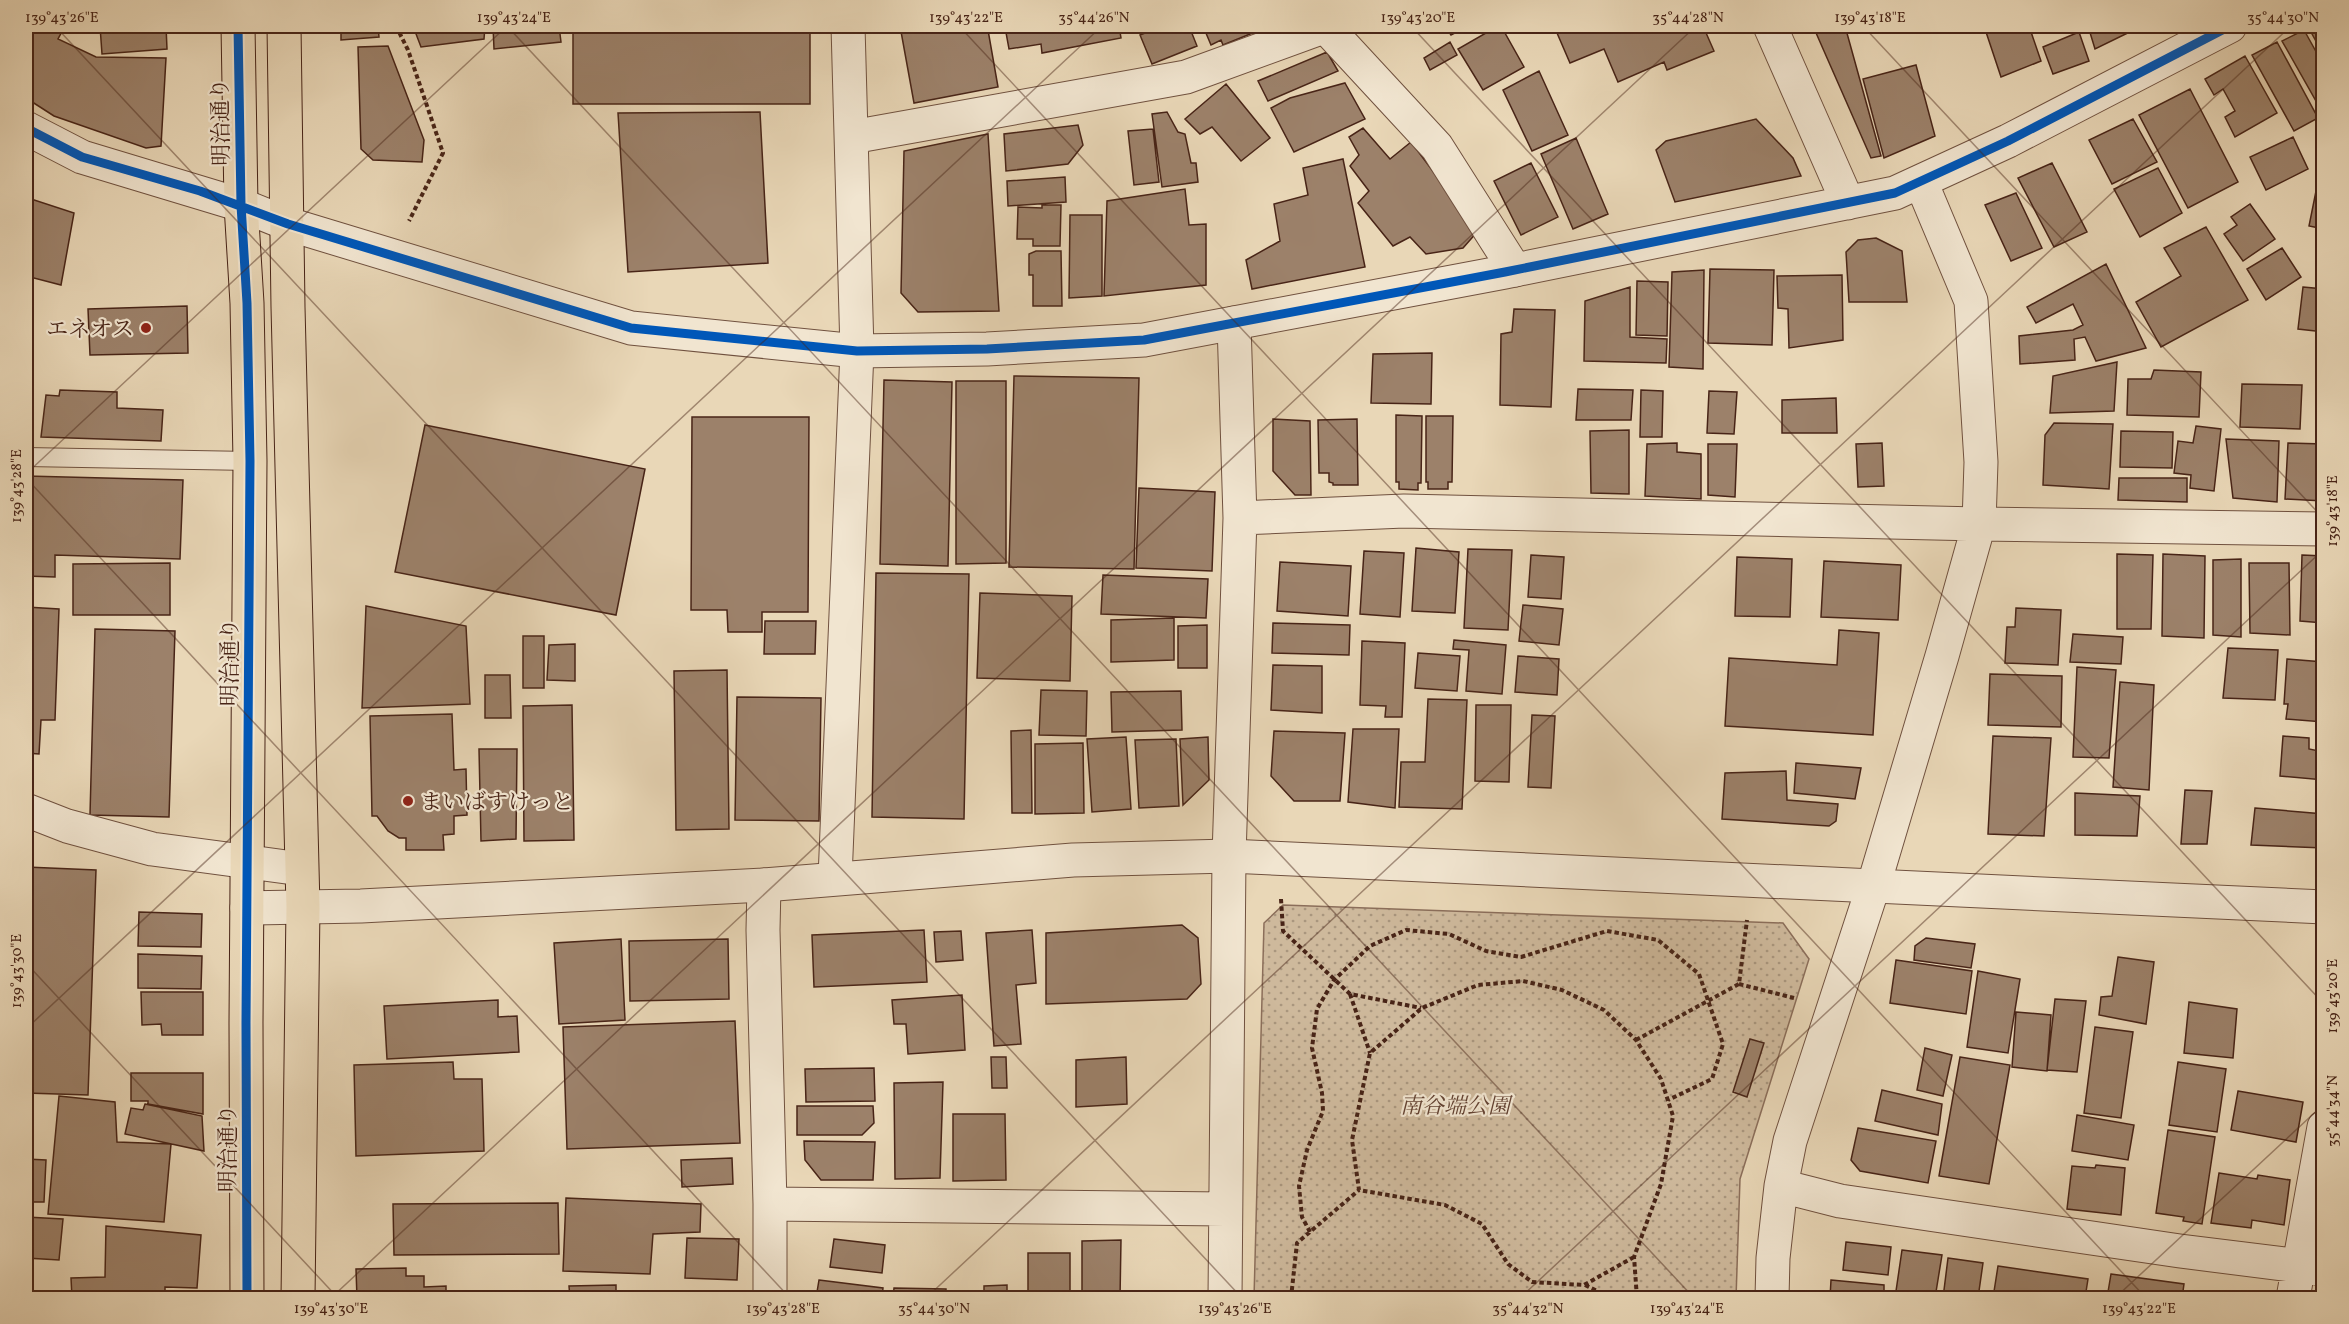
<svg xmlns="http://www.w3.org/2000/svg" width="2349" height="1324" font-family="Vollkorn,'Noto Serif JP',serif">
  <defs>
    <pattern id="grass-dots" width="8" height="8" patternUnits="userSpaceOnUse" patternTransform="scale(1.5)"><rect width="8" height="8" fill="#ceb99c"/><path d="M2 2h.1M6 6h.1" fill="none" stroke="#a9967e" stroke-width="1.8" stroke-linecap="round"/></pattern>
  </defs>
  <rect width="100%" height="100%" fill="#e9d7b7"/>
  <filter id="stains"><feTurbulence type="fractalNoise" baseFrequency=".00333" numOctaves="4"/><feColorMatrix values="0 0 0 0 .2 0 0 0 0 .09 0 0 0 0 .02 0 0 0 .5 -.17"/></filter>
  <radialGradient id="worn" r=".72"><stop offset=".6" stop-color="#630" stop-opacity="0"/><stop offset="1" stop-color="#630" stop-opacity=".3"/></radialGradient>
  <path fill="url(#grass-dots)" stroke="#8b6e5a" stroke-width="1.5" d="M1283 905 1783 923 1809 959 1740 1179 1736 1298H1254L1264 923Z"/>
  <path fill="#9c816a" stroke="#482417" stroke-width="1.5" d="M26 26H65L58 39 96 57 166 58 161 146 146 148 54 116 26 98Z
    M100 26H166L167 49 102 54Z
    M341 26H378L379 37 341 40Z
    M413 26H485L484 39 421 47Z
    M493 26H559L561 42 494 49Z
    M573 26H810V104H573Z
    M900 26H1119L1121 38 1042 53 1041 44 1009 49 1005 27 988 30 998 87 914 103Z
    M1163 26H1189L1197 46 1152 64 1140 35Z
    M1203 26H1265V28L1223 45 1221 40 1211 45Z
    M1445 26H1468L1451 35Z
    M1498 26H1501L1524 67 1483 90 1458 49Z
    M1554 26H1703L1714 51 1667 70 1664 62 1618 82 1604 49 1570 63Z
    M1813 26H1845L1881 156 1871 158Z
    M1984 26H2029L2041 61 2001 77Z
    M2088 26H2142L2095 49Z
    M2324 26V56L2311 32Z
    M2304 30 2324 66V98L2316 101 2282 41Z
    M2079 32 2089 61 2053 74 2043 47Z
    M1450 42 1457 55 1430 70 1424 58Z
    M2277 42 2318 118 2294 131 2252 55Z
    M388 46 424 140 422 162 373 160 361 149 358 47Z
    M1327 52 1338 71 1268 101 1258 81Z
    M2245 56 2277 113 2235 137 2225 117 2235 111 2223 89 2214 95 2205 79Z
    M1916 65 1935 136 1884 158 1863 79Z
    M1539 71 1568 135 1532 151 1503 90Z
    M1345 83 1365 119 1294 152 1271 108 1290 98Z
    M1226 84 1270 138 1241 161 1212 127 1200 134 1185 119Z
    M2190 89 2238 182 2188 208 2139 115Z
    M760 112 768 263 628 272 618 113Z
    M1167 112 1178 132 1185 134 1191 163H1196L1198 182 1162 187 1152 114Z
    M1756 119 1793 158 1801 176 1675 202 1656 150 1666 141Z
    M2133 119 2157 162 2112 184 2089 140Z
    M1078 125 1083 145 1068 164 1006 171 1004 134Z
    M1363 128 1390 159 1411 142 1478 231 1463 248 1426 254 1410 237 1393 246 1358 203 1369 191 1350 166 1359 155 1349 137Z
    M1153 129 1159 182 1134 185 1128 131Z
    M988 134 999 311 918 312 901 293 904 151Z
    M2293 137 2308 169 2266 190 2250 157Z
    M1576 138 1608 214 1573 229 1541 154Z
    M1343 159 1365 267 1252 289 1246 260 1280 241 1274 204 1308 195 1303 168Z
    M1531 163 1558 217 1521 235 1494 181Z
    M2052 163 2087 232 2054 247 2018 178Z
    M2158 168 2182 213 2140 237 2114 189Z
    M1065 177 1066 202 1008 206 1007 181Z
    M26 180 30 181 28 198 74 213 61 285 26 276Z
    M1185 189 1189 225 1206 224V285L1104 296 1107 201Z
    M2316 191 2324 192V229L2309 226Z
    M2016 193 2042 248 2011 261 1985 205Z
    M2250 204 2275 239 2243 261 2224 234 2237 225 2231 217Z
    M1042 205H1061L1060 246H1033V239H1017L1018 207 1042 208Z
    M1070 215H1102V296L1069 298Z
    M2206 227 2248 300 2161 347 2136 302 2181 276 2164 248Z
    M1876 238 1902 251 1907 302H1849L1846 252 1858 240Z
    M2282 248 2301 277 2266 300 2247 269Z
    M1036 251H1061L1062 306H1033V275H1029V254Z
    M2106 264 2146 348 2096 361 2085 337 2074 339 2075 360 2020 364 2019 336 2073 330 2083 325 2073 304 2036 323 2027 307Z
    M1710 269 1774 270 1772 345 1708 343Z
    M1704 270 1703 369 1669 367 1672 272Z
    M1842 275 1843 340 1789 348 1788 309 1778 308 1777 276Z
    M1637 281 1668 282 1667 336 1636 335Z
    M1630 287V337L1667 339 1666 363 1584 361 1585 301Z
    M2303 287 2324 289V332L2298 329Z
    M187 306 188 353 90 355 88 309Z
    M1514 309 1555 310 1551 407 1500 405 1501 334 1512 332Z
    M1432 353 1431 404 1371 403 1373 354Z
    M26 358H30L29 428H26Z
    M2117 362 2114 411 2050 413 2053 376Z
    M2154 370 2201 372 2199 417 2127 415 2128 379H2151Z
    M1014 376 1139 378 1134 569 1009 567Z
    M884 380 952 382 948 566 880 564Z
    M956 381H1006V563L956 564Z
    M2242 384 2302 385 2300 429 2240 427Z
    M1578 389 1633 390 1631 420H1576Z
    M60 390 117 392V408L163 410 161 441 41 437 46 395 59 396Z
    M1641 390 1663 391 1662 437H1640Z
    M1709 391 1737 392 1734 434 1707 433Z
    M1836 398 1837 433H1782V400Z
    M1396 415 1422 416 1421 483H1418V490L1399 489V482H1396Z
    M1426 416H1453L1452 482H1448V489H1428V482H1426Z
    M692 417H809L808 612H762V632H728L727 610H691Z
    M1273 419 1310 421 1311 495H1295L1273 471Z
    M1357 419 1358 485H1333V483L1329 482V473H1319L1318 420Z
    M2054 423 2113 424 2109 489 2043 485 2045 435Z
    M425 425 645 469 616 615 395 572Z
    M2196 426 2221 429 2214 491 2190 488 2191 475 2174 473 2178 441 2193 443Z
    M1629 430V494L1591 493 1590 431Z
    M2121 431 2173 432 2172 468 2120 467Z
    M2226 439 2279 441 2277 502 2233 498Z
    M1677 443V452L1701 454V499L1645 496 1647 444Z
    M1882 443 1884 486 1858 487 1856 444Z
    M2288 443 2324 444V501L2285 499Z
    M1708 444H1737L1735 497 1708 495Z
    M26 476 183 480 180 559 55 555V577L26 576Z
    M2119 478H2187V502L2118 500Z
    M1139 488 1215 492 1212 571 1136 568Z
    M1416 548 1459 552 1455 613 1412 611Z
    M1468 549 1512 550 1508 630 1464 628Z
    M1364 551 1404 553 1400 617 1360 614Z
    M2117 554 2153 555 2151 629H2117Z
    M2163 554 2205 556 2204 638 2162 636Z
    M1531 555 1564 557 1561 599 1528 597Z
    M2302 555 2324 556V623L2300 621Z
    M1737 557 1792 559 1790 617 1735 616Z
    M2241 559V637L2213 635V560Z
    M1824 561 1901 565 1898 620 1821 617Z
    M1280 562 1351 566 1348 616 1277 611Z
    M170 563V615H73V564Z
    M2249 563H2289L2290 635 2250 633Z
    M876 573 969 574 964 819 872 817Z
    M1103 575 1208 579 1206 618 1101 614Z
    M980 593 1072 596 1070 681 977 678Z
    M1523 605 1563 609 1559 645 1519 641Z
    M366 606 466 626 470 704 362 708Z
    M26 607 59 609 55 720H41L39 754 26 753Z
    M2016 608 2061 610 2058 665 2005 663 2007 627H2015Z
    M1174 618V660L1111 662V620Z
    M765 621H816L815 654H764Z
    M1273 623 1350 625 1349 655 1272 653Z
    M1207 625V668H1178V626Z
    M95 629 175 631 169 817 90 815Z
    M1839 630 1879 633 1873 735 1725 726 1729 658 1837 665Z
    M2073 634 2123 637 2121 664 2070 662Z
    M523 636H544V688H523Z
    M1454 640 1506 645 1502 694 1466 691 1469 650 1453 649Z
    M1362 641 1405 643 1402 717H1385L1386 706 1360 705Z
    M575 644V681L547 680 549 645Z
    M2228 648 2278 650 2275 700 2223 698Z
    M1418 653 1460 656 1457 691 1415 688Z
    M1518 656 1559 659 1557 695 1515 692Z
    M2287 659 2324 662V722L2286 719 2288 704H2284Z
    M1273 665 1322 666V713L1271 710Z
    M2077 667 2116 670 2109 758 2073 757Z
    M727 670 729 829 676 830 674 671Z
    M1990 674 2062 676 2061 727 1988 725Z
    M485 675H510L511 718H485Z
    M2120 682 2154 685 2149 790 2113 787Z
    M1041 690 1087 691 1086 736 1039 735Z
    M1181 691 1182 730 1112 732 1111 692Z
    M737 697 821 698 819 821 735 820Z
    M1428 699 1467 700 1462 809 1399 807 1401 762H1425Z
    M572 705 574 840 524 841 523 706Z
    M1476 705H1511L1509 782 1475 781Z
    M452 714 454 770 466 769 467 815 454 816V834L443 835 444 850H406V838H399L388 831 377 816H372L370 716Z
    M1532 715 1555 716 1551 788 1528 787Z
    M1353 729H1399L1395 808 1348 802Z
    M1031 730 1032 813H1012L1011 731Z
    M1274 731 1345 733 1340 801H1294L1271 776Z
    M1993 736 2051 738 2044 836 1988 834Z
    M2283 736 2309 738V749L2324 752V780L2280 776Z
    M1126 737 1131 809 1092 812 1087 739Z
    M1208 737 1209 780 1183 805 1180 739Z
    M1176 739 1179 806 1139 808 1135 740Z
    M1083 743 1084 813 1035 814V744Z
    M479 749H517L516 839 481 841Z
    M1796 763 1861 768 1855 799 1794 793Z
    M1786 771 1787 800 1838 804 1836 821 1829 826 1722 819 1725 773Z
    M2185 790 2212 791 2207 844H2181Z
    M2075 793 2140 796 2137 836 2075 835Z
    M2255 808 2324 814V848L2251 845Z
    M26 867 96 870 88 1095 26 1093Z
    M139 912 202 914 201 947 138 946Z
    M1182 925 1198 938 1201 984 1187 999 1046 1004V933Z
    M924 930 927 982 814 987 812 935Z
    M1032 930 1036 983 1016 985 1021 1044 994 1046 986 933Z
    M961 931 963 960 936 962 934 932Z
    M1926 938 1975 944 1971 968 1914 960 1915 946Z
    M621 939 625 1020 559 1024 554 943Z
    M728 939 729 999 630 1001 629 941Z
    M138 954 202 956 201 989 138 988Z
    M2118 957 2154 962 2146 1024 2099 1015 2101 997 2112 996Z
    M1896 960 1972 971 1966 1014 1890 1003Z
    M1978 971 2020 979 2008 1053 1967 1047Z
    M141 992H203V1035H162L161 1024 142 1025Z
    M962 995 965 1050 908 1054 906 1024H894L892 1000Z
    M2055 999 2086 1001 2077 1072 2047 1070Z
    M498 1000V1017L517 1016 519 1052 387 1059 384 1006Z
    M2189 1002 2237 1009 2233 1058 2184 1053Z
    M2016 1012 2051 1015 2047 1071 2012 1067Z
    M735 1021 740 1143 567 1149 563 1027Z
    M2095 1027 2133 1032 2121 1118 2084 1113Z
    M1750 1039 1764 1043 1747 1097 1733 1092Z
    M1925 1048 1952 1055 1943 1096 1917 1090Z
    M991 1057H1006L1007 1088H992Z
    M1126 1057 1127 1104 1076 1107V1060Z
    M1960 1057 2010 1065 1989 1184 1939 1176Z
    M453 1062 454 1079H482L484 1151 356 1156 354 1065Z
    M2178 1062 2226 1069 2217 1132 2169 1125Z
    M874 1068 875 1101 806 1102 805 1069Z
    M131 1073H203V1114L148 1104V1101H131Z
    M943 1082 940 1178 895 1179 894 1083Z
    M1882 1090 1942 1104 1938 1135 1875 1121Z
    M2238 1091 2303 1102 2296 1142 2231 1130Z
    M59 1096 115 1102 117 1142 171 1144 164 1222 48 1214Z
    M145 1104 202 1116 204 1151 125 1134 131 1108 143 1110Z
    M797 1106H873L874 1123 862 1135H797Z
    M953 1114H1005L1006 1180 953 1181Z
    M2077 1115 2134 1125 2128 1160 2072 1151Z
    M1858 1128 1936 1141 1928 1183 1860 1171 1851 1160Z
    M2168 1130 2215 1137 2202 1224 2183 1221 2184 1217 2156 1213Z
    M804 1141 875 1142 873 1180H821L805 1160Z
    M732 1158 733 1184 682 1187 681 1160Z
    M26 1159 46 1160 44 1202H26Z
    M2096 1165 2125 1168 2121 1215 2067 1209 2072 1166 2095 1168Z
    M2219 1173 2257 1179 2258 1175 2290 1180 2284 1225 2252 1220 2251 1228 2211 1223Z
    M566 1198 701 1204 700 1232 653 1234 650 1274 563 1271Z
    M558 1203 559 1254 394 1255 393 1204Z
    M26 1217 63 1219 59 1260 26 1258Z
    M106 1226 201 1235 197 1288 165 1287V1298H72L71 1278 105 1277Z
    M687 1238 739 1239 737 1280 685 1278Z
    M834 1239 885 1245 882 1273 830 1267Z
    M1121 1240 1120 1298H1082V1241Z
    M1846 1242 1891 1247 1888 1275 1843 1270Z
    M1902 1250 1942 1255 1935 1298H1895Z
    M1028 1253H1070V1298H1028Z
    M1948 1258 1983 1263 1978 1298H1943Z
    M1998 1266 2088 1279 2085 1298H1993Z
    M406 1268V1276H424V1287L446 1286V1298H357L356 1269Z
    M2111 1274 2184 1284 2182 1298H2107Z
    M819 1280 883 1288 882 1298H816Z
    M1831 1280 1884 1285V1298H1830Z
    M616 1285V1298H570L569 1286Z
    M1007 1285V1298H984V1286Z
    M894 1288 946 1289V1298H893Z"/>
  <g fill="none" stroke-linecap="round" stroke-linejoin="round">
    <g stroke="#70513f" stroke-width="20">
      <path id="service" d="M26 457 250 461"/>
    </g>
    <g stroke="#70513f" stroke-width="35">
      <path id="minor" d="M1325 26 1437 147 1515 270
        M26 128 82 157 241 205
        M852 137 1186 77 1326 26
        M1240 518 1404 511 1979 524 2324 529
        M26 810 67 826 152 849 301 869
        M835 878 857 351 848 26
        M764 885 763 930 770 1204V1298
        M1781 1186 1840 1201 2180 1251 2324 1269
        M770 1204 1225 1209
        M1225 1298 1229 856 1240 518 1234 323
        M1772 1298 1773 1258 1781 1186 1790 1141 1874 884 1942 656 1979 524 1981 462 1971 301 1921 182
        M2293 1298 2324 1127"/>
    </g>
    <g stroke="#70513f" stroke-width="35">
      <path id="tertiary" d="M1770 26 1848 203
        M241 205 288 224 631 328 857 351 987 349 1144 340 1505 272 1895 193 2008 141 2230 26
        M247 908 361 906 764 885 1073 860 1229 856 2324 907"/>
    </g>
    <g stroke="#482417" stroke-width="35">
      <path id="primary" d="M238 26 241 205 247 303 250 461 246 1023 247 1298
        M284 26 288 307 303 907 298 1298"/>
    </g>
    <path stroke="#482417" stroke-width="4" stroke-dasharray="4.5 3" stroke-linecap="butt" d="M396 26 408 50 443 153 409 221
      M1281 899 1283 931 1350 994 1421 1008
      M1739 984 1794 998
      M1350 994 1370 1053
      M1636 1040 1739 984 1747 920
      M1310 1232 1302 1217 1299 1186 1307 1150 1323 1111 1322 1093 1312 1048 1317 1009 1334 980 1370 946 1406 930 1449 934 1486 951 1521 957 1607 931 1658 940 1699 974 1723 1044 1712 1079 1668 1100
      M1634 1257 1584 1285 1532 1282 1508 1264 1482 1224 1445 1205 1359 1190 1352 1140 1370 1053 1422 1008 1478 985 1523 981 1562 990 1604 1010 1636 1040 1661 1079 1673 1116 1661 1184 1634 1257 1637 1298
      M1585 1285 1611 1298
      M1291 1298 1297 1243 1359 1190"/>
    <use href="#service" stroke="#f1e5d0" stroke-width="18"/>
    <use href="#minor" stroke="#f1e5d0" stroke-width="33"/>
    <use href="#tertiary" stroke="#f1e5d0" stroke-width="33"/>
    <use href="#primary" stroke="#e9d7b7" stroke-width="33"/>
    <g stroke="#f1e5d0" stroke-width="13">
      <path id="cycleway" d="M238 26 241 205 247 303 250 461 246 1023 247 1298
        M26 128 82 157 200 191 288 224 631 328 857 351 987 349 1144 340 1505 272 1895 193 2008 141 2230 26"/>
    </g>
    <use href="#cycleway" stroke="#0057b8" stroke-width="9"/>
  </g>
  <path fill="none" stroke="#482417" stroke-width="1.5" stroke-opacity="0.45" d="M55 26 1242 1298M507 26 1694 1298M959 26 2146 1298M1411 26 2324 1004M1863 26 2324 519M2315 26 2324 34M26 474 507 26M26 478 790 1298M26 963 338 1298M26 1029 1102 26M331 1298 1696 26M926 1298 2291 26M1520 1298 2324 549M2115 1298 2324 1104"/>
  <g fill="#8f2418" stroke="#f1e5d0" stroke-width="2">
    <circle cx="146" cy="328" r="6"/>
    <circle cx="408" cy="801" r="6"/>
  </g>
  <g text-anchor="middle" stroke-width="4.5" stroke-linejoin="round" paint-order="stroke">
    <g font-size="22" fill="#482417" stroke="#f1e5d0">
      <text transform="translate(220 122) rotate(-91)" y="8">明治通り</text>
      <text transform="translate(229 662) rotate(-90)" y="8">明治通り</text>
      <text transform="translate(227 1148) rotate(-90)" y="8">明治通り</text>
    </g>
    <g font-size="22" fill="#482417" stroke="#f1e5d0" text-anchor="end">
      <text x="134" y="336">エネオス</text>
      <text x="420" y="809" text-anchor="start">まいばすけっと</text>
    </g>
    <g font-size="22" font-style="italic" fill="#634232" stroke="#f1e5d0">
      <text x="1455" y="1113">南谷端公園</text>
    </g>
  </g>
  <rect width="2349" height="1324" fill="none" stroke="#e9d7b7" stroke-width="66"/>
  <rect x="33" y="33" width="2283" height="1258" fill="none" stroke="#482417" stroke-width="2"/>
  <g font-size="15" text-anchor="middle" fill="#482417">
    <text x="62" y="22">139°43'26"E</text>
    <text x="514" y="22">139°43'24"E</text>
    <text x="966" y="22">139°43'22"E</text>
    <text x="1094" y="22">35°44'26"N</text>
    <text x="1418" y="22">139°43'20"E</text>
    <text x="1688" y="22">35°44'28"N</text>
    <text x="1870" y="22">139°43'18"E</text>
    <text x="2283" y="22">35°44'30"N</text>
    <text transform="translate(16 486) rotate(-90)" y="5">139°43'28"E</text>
    <text transform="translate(2332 511) rotate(-90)" y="5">139°43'18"E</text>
    <text transform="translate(16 971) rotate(-90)" y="5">139°43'30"E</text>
    <text transform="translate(2332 996) rotate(-90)" y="5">139°43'20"E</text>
    <text transform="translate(2332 1111) rotate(-90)" y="5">35°44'34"N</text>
    <text x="331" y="1313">139°43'30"E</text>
    <text x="783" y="1313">139°43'28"E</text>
    <text x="934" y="1313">35°44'30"N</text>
    <text x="1235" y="1313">139°43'26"E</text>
    <text x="1528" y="1313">35°44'32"N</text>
    <text x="1687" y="1313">139°43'24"E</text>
    <text x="2139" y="1313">139°43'22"E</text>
  </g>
  <rect width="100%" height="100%" filter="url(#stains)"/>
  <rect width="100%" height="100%" fill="url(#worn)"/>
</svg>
